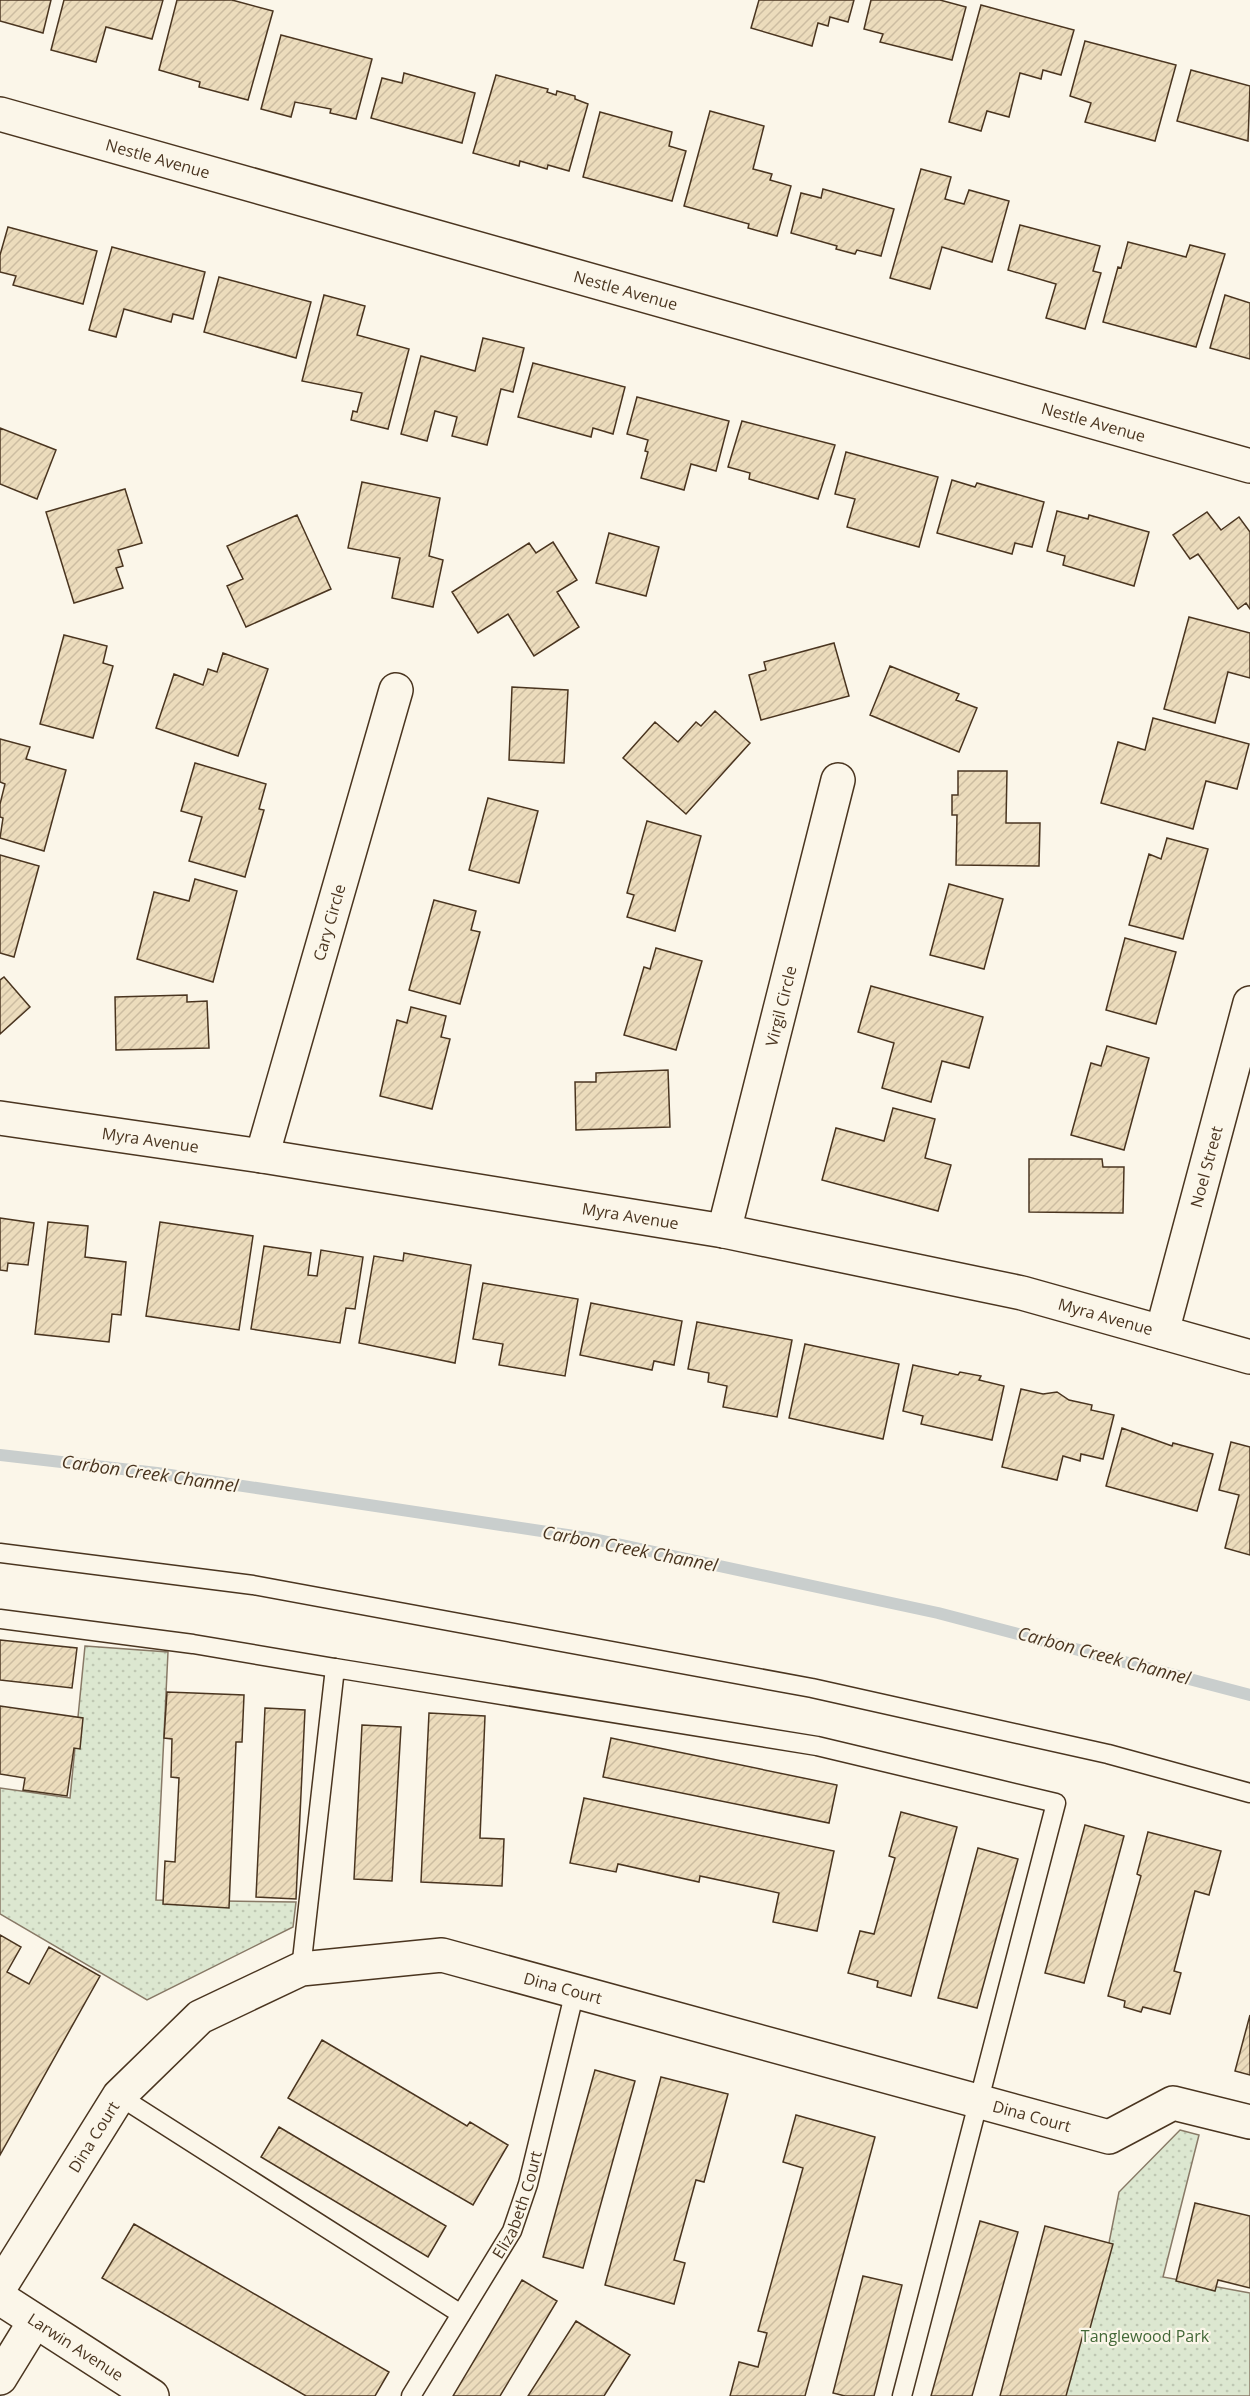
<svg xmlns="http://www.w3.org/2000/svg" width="1250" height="2396" font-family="'Open Sans',sans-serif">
  <defs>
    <pattern id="green-dots" width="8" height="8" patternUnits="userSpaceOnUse" patternTransform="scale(1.5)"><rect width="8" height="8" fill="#dce7d0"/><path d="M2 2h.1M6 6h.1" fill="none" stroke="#bec7b2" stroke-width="1.8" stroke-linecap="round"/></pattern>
    <pattern id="building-hatch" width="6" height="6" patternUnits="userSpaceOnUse" patternTransform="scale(1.5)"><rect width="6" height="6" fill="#ecdcbc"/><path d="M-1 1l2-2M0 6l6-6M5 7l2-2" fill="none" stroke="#ccbda1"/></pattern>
  </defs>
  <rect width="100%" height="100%" fill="#fbf6e9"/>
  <path fill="url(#green-dots)" stroke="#887966" stroke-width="1.5" d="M85 1646 168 1652 156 1900 296 1902 293 1927 147 2000 0 1914V1788L70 1798Z
    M1180 2130 1199 2135 1163 2277 1250 2293V2396H1062L1108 2248 1119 2192Z"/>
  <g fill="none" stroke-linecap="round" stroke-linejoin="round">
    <path stroke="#c9cecd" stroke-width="12" d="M0 1455 157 1473 594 1539 938 1613 1250 1695"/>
  </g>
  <path fill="url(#building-hatch)" stroke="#4a3520" stroke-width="1.5" d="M0 0H51L43 33 0 21Z
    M64 0H163L152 39 106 27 96 62 51 50Z
    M177 0H232L273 11 248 100 199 87 200 82 159 70Z
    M759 0H854L848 22 830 17 828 26 818 23 812 46 751 28Z
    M871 0H940L966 7 952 60 880 42 883 34 864 29Z
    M981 5 1074 30 1061 75 1043 70 1041 79 1020 73 1009 117 987 111 981 131 949 122Z
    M281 35 372 59 356 119 330 113 331 109 295 102 291 117 261 109Z
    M1085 41 1176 65 1155 141 1085 122 1091 103 1070 96Z
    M1191 70 1250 86 1248 141 1177 121Z
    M404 73 475 93 462 143 371 118 382 78 402 83Z
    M496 75 548 89 547 92 556 95 557 91 575 96V99L588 104 569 171 548 165 547 169 520 161 519 166 473 153Z
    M710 111 764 126 753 169 772 174 770 180 791 186 777 236 748 228 749 224 684 206Z
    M600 112 672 132 669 146 686 151 672 201 583 177Z
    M921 169 951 177 945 199 964 204 969 190 1009 201 992 262 942 247 930 289 890 278Z
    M823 189 894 209 881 256 857 250 855 254 836 249 837 246 791 233 801 193 821 198Z
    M1020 225 1100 246 1093 271 1101 273 1085 329 1046 318 1056 284 1008 270Z
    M8 227 97 251 83 304 13 285 16 276 0 272V255Z
    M1128 242 1186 257 1190 245 1225 254 1196 347 1103 322 1118 267 1121 268Z
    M112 247 205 272 193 319 173 314 171 322 124 309 116 337 89 330Z
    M219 277 311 302 296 358 204 332Z
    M324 295 365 306 357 335 409 349 388 429 351 420 353 411 357 412 362 393 302 381Z
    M1225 295 1250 303V359L1210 348Z
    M483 338 524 348 513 392 501 389 487 445 452 436 457 417 435 411 427 441 401 434 421 356 475 371Z
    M533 363 625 387 613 434 593 428 591 437 518 417Z
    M637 397 729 421 716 471 691 464 684 490 641 478 648 452 645 451 648 440 627 434Z
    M742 421 835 445 818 499 749 479 750 473 728 467Z
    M0 428 56 450 37 499 0 484Z
    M846 452 938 477 919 547 847 527 855 499 835 494Z
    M952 480 975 487 977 483 1044 502 1032 547 1015 543 1012 554 937 533Z
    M362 482 440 498 429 556 443 560 433 607 392 598 400 558 348 548Z
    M125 489 142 543 118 550 123 566 116 568 123 588 74 603 46 512Z
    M1057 511 1088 519 1089 515 1149 532 1134 586 1063 565 1065 556 1047 551Z
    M1207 512 1221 530 1239 517 1250 532V609L1246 603 1238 609 1198 554 1190 559 1173 535Z
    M297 515 331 589 246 627 227 586 243 579 227 546Z
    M609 533 659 547 646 596 596 583Z
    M553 542 577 580 557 592 579 627 534 656 508 614 478 633 452 592 529 543 536 553Z
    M1189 617 1250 633V678L1228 672 1215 723 1164 709Z
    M64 635 107 646 103 663 113 666 93 738 40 724Z
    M834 643 849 696 761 720 749 675 766 670 764 662Z
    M223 653 268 669 238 756 156 728 174 674 203 685 208 669 217 672Z
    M890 666 959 694 956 700 977 708 959 752 870 715Z
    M512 687 568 690 564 763 509 760Z
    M715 711 750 743 686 814 623 758 655 722 678 742 696 722 701 726Z
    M1153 718 1249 744 1237 789 1206 781 1193 829 1101 803 1118 742 1145 750Z
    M0 739 30 747 26 759 66 770 44 851 0 838 3 818 0 817V804L5 784 0 782Z
    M195 763 266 784 259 809 264 810 245 877 189 861 202 817 181 811Z
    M958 771H1007L1006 823H1040L1039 866 956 865 957 815H952V795H958Z
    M488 798 538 811 519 883 469 870Z
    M647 821 701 836 675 931 627 917 634 895 627 893Z
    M1167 838 1208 849 1183 939 1129 925 1149 854 1161 859Z
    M0 855 39 866 14 957 0 953Z
    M195 879 237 891 213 982 137 959 154 892 189 901Z
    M949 884 1003 899 984 969 930 955Z
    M434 900 476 911 471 930 480 932 460 1004 409 990Z
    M1125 938 1176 952 1156 1024 1106 1010Z
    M656 948 702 961 676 1050 624 1035 644 967 650 969Z
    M4 977 30 1007 0 1034V980Z
    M871 986 983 1017 969 1068 942 1061 931 1102 882 1088 894 1043 858 1032Z
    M187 995V1002L207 1001 209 1048 116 1050 115 997Z
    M411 1007 446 1016 441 1037 450 1039 432 1109 380 1096 397 1020 407 1023Z
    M1107 1046 1149 1058 1124 1150 1071 1135 1091 1063 1101 1066Z
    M668 1070 670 1127 576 1130 575 1082H596V1073Z
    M893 1108 935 1119 925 1158 951 1165 938 1211 822 1180 836 1128 884 1141Z
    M1029 1159H1102L1103 1167H1124L1123 1213 1029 1212Z
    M0 1218 34 1223 28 1265 8 1263 7 1271 0 1270Z
    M48 1222 88 1226 85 1257 126 1262 121 1315 112 1314 109 1342 35 1334Z
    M160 1222 253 1236 239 1330 146 1316Z
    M264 1246 311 1253 308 1275 317 1276 321 1250 363 1257 355 1309 346 1308 340 1343 251 1329Z
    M404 1253 471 1265 455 1363 359 1343 374 1256 403 1261Z
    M483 1283 578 1299 565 1376 499 1365 503 1344 473 1339Z
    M591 1303 682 1321 674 1365 654 1361 652 1370 580 1355Z
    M697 1322 792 1340 777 1417 723 1407 727 1386 708 1382 709 1373 688 1369Z
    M805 1344 899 1364 883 1439 789 1418Z
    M913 1365 958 1375 960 1372 981 1376 979 1380 1004 1386 992 1440 921 1424 923 1416 903 1411Z
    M1021 1389 1043 1394 1057 1392 1069 1400 1092 1405 1091 1410 1114 1415 1103 1459 1081 1454 1080 1461 1063 1456 1057 1480 1002 1467Z
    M1122 1428 1172 1446 1173 1443 1213 1454 1197 1511 1106 1486Z
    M1231 1442 1250 1447V1555L1225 1548 1239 1495 1219 1490Z
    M0 1640 77 1648 72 1688 0 1680Z
    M167 1692 244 1695 242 1742H236L229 1908 163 1904 165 1861 175 1862 179 1778 171 1777 172 1739 164 1738Z
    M0 1706 83 1718 80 1749 74 1748 67 1796 23 1790 25 1778 0 1774Z
    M265 1708 305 1710 296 1899 256 1897Z
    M429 1713 485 1716 480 1838 504 1839 502 1886 421 1882Z
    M362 1725 401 1727 392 1881 354 1879Z
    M611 1738 837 1785 829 1823 603 1777Z
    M584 1798 834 1851 817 1931 773 1922 779 1893 700 1876 699 1882 618 1864 616 1872 570 1863Z
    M901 1812 957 1827 911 1996 877 1987 878 1981 848 1973 860 1931 874 1934 895 1858 889 1856Z
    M1085 1825 1124 1836 1084 1983 1045 1973Z
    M1148 1832 1221 1851 1209 1895 1195 1891 1174 1971 1181 1973 1170 2014 1143 2007 1141 2012 1124 2007 1125 2001 1108 1996 1141 1876 1137 1874Z
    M978 1848 1018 1859 977 2008 938 1998Z
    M0 1935 21 1947 7 1972 29 1984 49 1947 100 1976 0 2155Z
    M1250 2015V2075L1235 2071Z
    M322 2040 467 2126 470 2122 508 2145 473 2205 288 2098Z
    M595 2070 635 2081 583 2268 543 2257Z
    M661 2077 728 2094 704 2182 696 2180 674 2260 685 2263 674 2304 605 2285Z
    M796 2115 875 2137 805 2396H730L739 2362 758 2367 767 2333 758 2331 803 2168 783 2162Z
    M279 2127 446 2226 428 2257 261 2157Z
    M1195 2203 1250 2216V2288L1218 2280 1215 2291 1176 2281Z
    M980 2221 1018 2232 972 2396H931Z
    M134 2224 389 2372 375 2396H306L102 2278Z
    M1045 2226 1113 2244 1089 2332 1084 2331 1066 2396H1000Z
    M863 2276 902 2285 874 2396H845L833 2393Z
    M522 2280 557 2301 500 2396H453Z
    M576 2321 630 2355 604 2396H528Z"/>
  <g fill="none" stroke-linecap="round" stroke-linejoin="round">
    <g stroke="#4a3520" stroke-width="21">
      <g id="lane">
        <path d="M0 1553 253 1585 812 1688 1108 1754 1250 1793"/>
        <path d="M0 1619 193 1644 335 1668"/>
        <path d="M301 1969 335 1668 817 1746 1056 1803 902 2396"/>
        <path d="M119 2096 461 2314"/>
        <path id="s1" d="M411 2396 512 2231 528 2184 575 1991"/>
      </g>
    </g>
    <g stroke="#4a3520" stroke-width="36">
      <g id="street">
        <path id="s2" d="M0 114 1250 466"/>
        <path id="s3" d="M0 1118 262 1156 724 1231 1022 1293 1250 1357"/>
        <path id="s4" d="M262 1156 396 690"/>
        <path id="s5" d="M724 1231 838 780"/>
        <path id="s6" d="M1162 1332 1250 1003"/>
        <path id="s7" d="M0 2287 119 2096 200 2017 301 1969 442 1955 1109 2137 1173 2103 1250 2122"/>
        <path id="s8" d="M0 2298 152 2396"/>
        <path d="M0 2378 35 2321"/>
      </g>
    </g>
    <use href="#lane" stroke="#fbf6e9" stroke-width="18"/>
    <use href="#street" stroke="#fbf6e9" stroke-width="33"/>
  </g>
  <g text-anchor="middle" stroke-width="4.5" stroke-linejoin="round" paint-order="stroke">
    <g font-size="16" fill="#4a3520" stroke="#fbf6e9">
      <text dy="6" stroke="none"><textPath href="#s2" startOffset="164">Nestle Avenue</textPath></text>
      <text dy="6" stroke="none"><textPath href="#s2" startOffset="650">Nestle Avenue</textPath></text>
      <text dy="6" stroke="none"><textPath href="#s2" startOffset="1136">Nestle Avenue</textPath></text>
      <text dy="6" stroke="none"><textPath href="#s4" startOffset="243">Cary Circle</textPath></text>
      <text dy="6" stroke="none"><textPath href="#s5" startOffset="232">Virgil Circle</textPath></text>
      <text dy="6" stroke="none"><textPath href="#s3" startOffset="152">Myra Avenue</textPath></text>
      <text dy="6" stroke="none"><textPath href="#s6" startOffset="171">Noel Street</textPath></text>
      <text dy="6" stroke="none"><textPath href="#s3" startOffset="638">Myra Avenue</textPath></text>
      <text dy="6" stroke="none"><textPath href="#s3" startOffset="1124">Myra Avenue</textPath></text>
      <text dy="6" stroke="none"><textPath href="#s7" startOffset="717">Dina Court</textPath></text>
      <text dy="6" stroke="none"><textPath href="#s7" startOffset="1203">Dina Court</textPath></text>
      <text dy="6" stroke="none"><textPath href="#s7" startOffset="177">Dina Court</textPath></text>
      <text dy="6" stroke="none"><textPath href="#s1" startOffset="220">Elizabeth Court</textPath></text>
      <text dy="6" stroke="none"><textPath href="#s8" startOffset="90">Larwin Avenue</textPath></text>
    </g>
    <g font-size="16" fill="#436837" stroke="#fbf6e9">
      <text x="1145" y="2342">Tanglewood Park</text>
    </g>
    <g font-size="18" font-style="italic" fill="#4a3520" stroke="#fbf6e9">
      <text transform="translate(150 1474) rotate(8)" y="6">Carbon Creek Channel</text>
      <text transform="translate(630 1549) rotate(11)" y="6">Carbon Creek Channel</text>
      <text transform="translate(1104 1656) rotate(15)" y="6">Carbon Creek Channel</text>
    </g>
  </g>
</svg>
